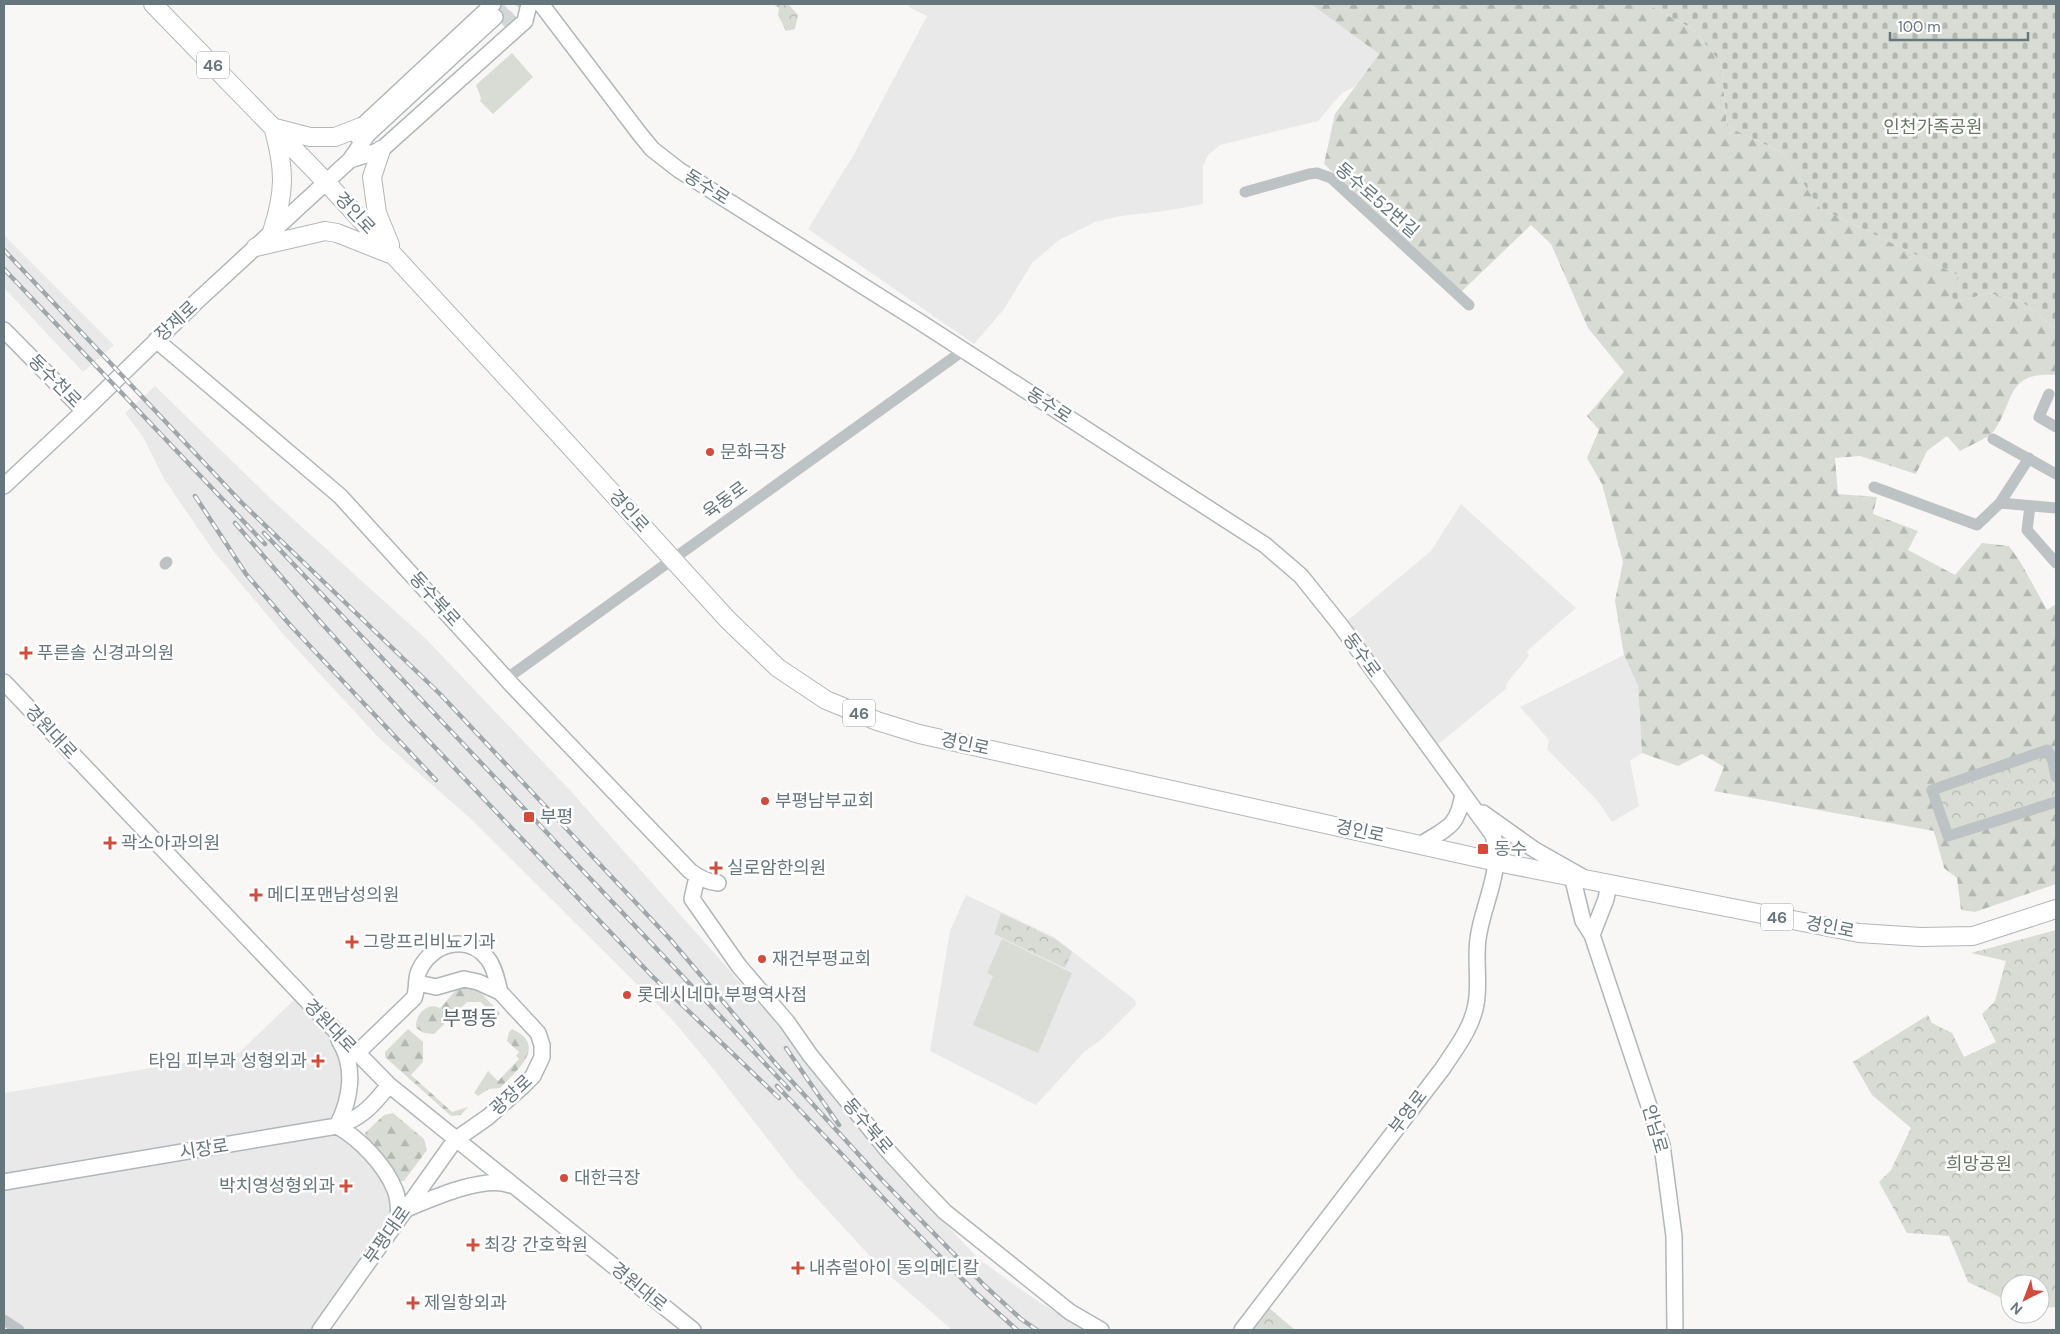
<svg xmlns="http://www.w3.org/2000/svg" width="2060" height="1334" font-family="'DM Sans','Noto Sans KR',sans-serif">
  <defs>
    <pattern id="forest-firs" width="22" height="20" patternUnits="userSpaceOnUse" patternTransform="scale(1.25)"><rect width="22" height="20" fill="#d8dcd5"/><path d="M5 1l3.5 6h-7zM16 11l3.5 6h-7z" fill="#b3b7b2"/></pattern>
    <pattern id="cemetery-stones" width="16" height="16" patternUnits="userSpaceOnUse" patternTransform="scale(1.25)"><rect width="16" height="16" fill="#d8dcd5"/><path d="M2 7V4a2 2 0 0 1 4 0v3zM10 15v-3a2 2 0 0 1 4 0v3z" fill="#b3b7b2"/></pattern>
    <pattern id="park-crowns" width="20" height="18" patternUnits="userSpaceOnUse" patternTransform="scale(1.25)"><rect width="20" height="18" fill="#d8dcd5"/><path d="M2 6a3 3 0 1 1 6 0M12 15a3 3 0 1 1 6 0" fill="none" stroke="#b3b7b2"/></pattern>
  </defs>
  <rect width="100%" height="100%" fill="#f8f7f5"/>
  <path fill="#e9e9e9" d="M910 4H1311L1379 54 1354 87 1342 93 1318 121 1220 145 1208 155 1203 166V204L1165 211 1121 216 1095 222 1059 240 1032 263 1004 309 974 344 808 229 853 156 927 16 909 7Z
    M4 235 114 345 83 372 4 288Z
    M155 386 271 499 425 638 567 787 801 1051 909 1186 980 1260 1036 1300 1085 1330H952L881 1268 798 1178 711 1066 670 1017 472 820 379 738 284 635 215 553 164 479 143 437 125 413Z
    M1461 504 1576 608 1527 651 1529 656 1506 684 1507 688 1431 750 1341 626 1431 551Z
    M1624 655 1638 686 1642 753 1630 761 1639 806 1612 822 1597 800 1547 749 1549 740 1520 707Z
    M966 895 1054 937 1135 1000 1136 1005 1102 1039 1084 1052 1036 1105 930 1051 950 931Z
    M300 994 332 1027 348 1059 337 1126 375 1159 399 1217 320 1330H21L4 1319V1093L239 1053Z"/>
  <path fill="url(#forest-firs)" d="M1311 4H1647L1693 29 1721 63 1727 126 1783 153 1820 208 1960 276 1955 302 1989 293 2021 301 2056 329V375C2006 371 2015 400 1994 431 1988 438 1969 446 1960 451L1947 436 1927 451 1916 474 1860 456 1835 458 1838 494 1877 497 1873 514 1918 531 1908 550 1955 575 1982 543 2009 546 2021 563 2047 610 2056 604V884L1975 912 1961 910 1957 878 1944 868 1934 831 1714 791 1724 767 1702 754 1678 766 1642 753 1638 686 1624 655 1615 601 1623 562 1602 484 1587 458 1599 430 1587 416 1624 372 1588 328 1551 244 1531 225 1461 292 1324 164 1335 114 1379 54Z
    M466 985 478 990 500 1013 499 1016 496 1018 481 1002H467L434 1034 424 1033 416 1028C415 1015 427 1001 440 1008L458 988Z
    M408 1029 423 1042V1062L411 1075 452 1112 468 1107 461 1115 451 1116 385 1057V1052Z
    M512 1029C549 1046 516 1071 500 1088L489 1089 478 1096 474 1093 488 1071 498 1081 519 1059 516 1056 519 1052 507 1041 509 1032Z
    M393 1113 424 1139 427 1150 404 1181H398L366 1139 365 1133 384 1115Z"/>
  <path fill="url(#cemetery-stones)" d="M1592 4H2056V329L2021 301 1989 293 1955 302 1948 290 1960 276 1820 208 1783 153 1727 126 1721 63 1693 29 1647 4Z"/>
  <path fill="url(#park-crowns)" d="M773 4H788L798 15 795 29 786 31 778 15 779 8Z
    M2047 750 2056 781V802L1948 836 1932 790Z
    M1001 913 1055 939 1072 952 1065 968 994 934Z
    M2056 930V1307L2040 1308V1284H2010V1302L1968 1282 1949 1236 1907 1233 1879 1182 1891 1170 1911 1128 1872 1095 1853 1062 1928 1015 1932 1023 1952 1033 1964 1057 1996 1042 1982 1014 1995 1001 2006 961 1971 953Z
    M1269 1308 1295 1330H1253Z"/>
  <path fill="#d8dcd5" d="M512 53 533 77 493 114 480 101 481 98 476 85Z
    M1002 939 1072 973 1038 1053 973 1025 993 976 987 973Z"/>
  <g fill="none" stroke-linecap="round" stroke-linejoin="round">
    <path stroke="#d4d7d7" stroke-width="15" stroke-dasharray="15 8" stroke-linecap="butt" d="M495 17 510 4
      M504 26 528 4"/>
    <g stroke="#b0b7ba" stroke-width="18">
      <path id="secondary" d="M541 4 639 133 652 149 679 170 920 322 1265 545 1301 576 1341 626 1493 835C1504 870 1482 905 1478 939 1475 960 1480 983 1476 1004 1472 1028 1456 1048 1443 1068L1242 1330
        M358 137 361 127 493 4
        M350 160 381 150 525 21 529 4
        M4 330 84 411
        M156 340 340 496 511 684 690 871C699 878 707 882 718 883
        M4 486 84 411 195 303 350 160 368 134 495 17
        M4 682 332 1027 389 1085 693 1330
        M1483 813 1535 850 1581 876
        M1420 845C1448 827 1457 828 1463 794
        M1572 876 1583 921 1592 935 1662 1145 1674 1236 1675 1330
        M697 877 692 899 739 966 787 1022 810 1055 889 1152 921 1187 945 1212 1070 1312 1101 1330
        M1592 935 1606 899 1609 884
        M357 1053 414 998C418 989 415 979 419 971 431 943 468 933 488 959 495 968 497 981 500 992
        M337 1126C360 1139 385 1165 395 1190 399 1199 398 1208 399 1217
        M337 1126C351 1099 356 1067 339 1040
        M4 1182 337 1126C361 1119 374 1104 389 1085
        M404 1210C431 1199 483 1175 510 1185
        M320 1330 455 1140 488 1117 523 1086 533 1076 542 1057V1045L538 1033 500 992 478 982 464 979 436 987 418 983"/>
    </g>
    <g stroke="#b1b7b9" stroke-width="20">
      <path id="primary" d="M153 4 326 182 555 430 728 620 778 668 826 700 877 721 919 734 1497 862 1859 933 1921 937 1973 936 2056 909
        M275 128 310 137H335L361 127
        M381 150 372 177 377 213 390 245
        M272 232C285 192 285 170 274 130
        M256 247 325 231 337 233 390 254"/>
    </g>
    <path stroke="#bdc2c5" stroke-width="11" d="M1245 192 1309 174 1317 173 1331 178 1469 305
      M2049 394 2039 417 2056 427
      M1993 439 2056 474
      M1874 487 1977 525 2000 503 2056 508
      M2000 503 2029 458
      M2030 506 2027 530 2056 563
      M165 564 167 562
      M506 679 964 350
      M2056 777 2052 757 2047 750 1932 790 1948 836 2056 802
      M4 1320 19 1330"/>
    <use href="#secondary" stroke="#fff" stroke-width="15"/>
    <use href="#primary" stroke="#fff" stroke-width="18"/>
    <g stroke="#a0a7ab" stroke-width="4.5">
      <path id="rail" d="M4 250 242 503 440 694 670 939 776 1064 882 1180 985 1286 1021 1319 1037 1330
        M4 269 265 544
        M195 496 246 574 291 626 436 780
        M235 523 317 618 408 719 652 976 779 1098
        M264 533 789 1089
        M786 1048 839 1125
        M777 1086 908 1224 977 1294 1017 1330"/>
    </g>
    <use href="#rail" stroke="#fff" stroke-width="2.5" stroke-dasharray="8" stroke-linecap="butt"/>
  </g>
  <g fill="#d14c3c" stroke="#fff" stroke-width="2">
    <circle cx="710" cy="452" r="5"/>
    <path d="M23.5 645.5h5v5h5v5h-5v5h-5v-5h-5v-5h5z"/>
    <circle cx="765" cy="801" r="5"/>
    <rect x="523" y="811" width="12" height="12" rx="2.5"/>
    <path d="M107.5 835.5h5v5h5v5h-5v5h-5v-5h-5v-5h5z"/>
    <rect x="1477" y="843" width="12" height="12" rx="2.5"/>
    <path d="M713.5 860.5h5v5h5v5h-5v5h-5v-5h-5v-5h5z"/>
    <path d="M253.5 887.5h5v5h5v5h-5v5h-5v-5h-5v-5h5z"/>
    <path d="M349.5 934.5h5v5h5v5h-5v5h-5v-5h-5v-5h5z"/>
    <circle cx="762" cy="959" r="5"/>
    <circle cx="627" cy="995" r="5"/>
    <path d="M315.5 1053.5h5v5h5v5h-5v5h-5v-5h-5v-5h5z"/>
    <circle cx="564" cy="1178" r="5"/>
    <path d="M343.5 1178.5h5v5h5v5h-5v5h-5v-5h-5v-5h5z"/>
    <path d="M470.5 1237.5h5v5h5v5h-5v5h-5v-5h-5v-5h5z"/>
    <path d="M795.5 1260.5h5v5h5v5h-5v5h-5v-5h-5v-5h5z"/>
    <path d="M410.5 1295.5h5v5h5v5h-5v5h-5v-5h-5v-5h5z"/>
  </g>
  <g text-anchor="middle" stroke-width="5" stroke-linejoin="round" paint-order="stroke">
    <g fill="#fff" stroke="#949fa4" stroke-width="1">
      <rect x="197" y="51.5" width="32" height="27" rx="4"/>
      <rect x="843" y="699.5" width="32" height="27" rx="4"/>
      <rect x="1761" y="903.5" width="32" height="27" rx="4"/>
    </g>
    <g font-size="16" font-weight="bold" fill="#66767d">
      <text x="213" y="71">46</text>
      <text x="859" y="719">46</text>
      <text x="1777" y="923">46</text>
    </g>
    <g font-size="18" fill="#697664" stroke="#fff">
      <text x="1933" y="133">인천가족공원</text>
      <text x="1979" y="1170">희망공원</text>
    </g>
    <g font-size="18" fill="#66767d" stroke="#fff">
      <text transform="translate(707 187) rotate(32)" y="6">동수로</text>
      <text transform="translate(1377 200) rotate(41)" y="6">동수로52번길</text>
      <text transform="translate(355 213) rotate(47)" y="6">경인로</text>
      <text transform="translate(176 321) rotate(-43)" y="6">장제로</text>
      <text transform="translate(55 381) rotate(45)" y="6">동수천로</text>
      <text transform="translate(1049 405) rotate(33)" y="6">동수로</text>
      <text transform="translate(725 500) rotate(-36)" y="6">육동로</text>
      <text transform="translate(629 511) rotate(48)" y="6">경인로</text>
      <text transform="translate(435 599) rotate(48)" y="6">동수북로</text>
      <text transform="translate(1362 655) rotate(54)" y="6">동수로</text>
      <text transform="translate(51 732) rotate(47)" y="6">경원대로</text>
      <text transform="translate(965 744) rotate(12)" y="6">경인로</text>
      <text transform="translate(1360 831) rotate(12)" y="6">경인로</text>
      <text transform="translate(1830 927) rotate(11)" y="6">경인로</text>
      <text transform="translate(330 1026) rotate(46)" y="6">경원대로</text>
      <text transform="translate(511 1095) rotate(-43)" y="6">광장로</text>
      <text transform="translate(1408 1112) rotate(-53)" y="6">부영로</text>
      <text transform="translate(868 1126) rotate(50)" y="6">동수북로</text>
      <text transform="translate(1655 1129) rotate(74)" y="6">안남로</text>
      <text transform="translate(204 1149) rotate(-9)" y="6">시장로</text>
      <text transform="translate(387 1235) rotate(-55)" y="6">부평대로</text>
      <text transform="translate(639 1287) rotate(39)" y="6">경원대로</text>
    </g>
    <g font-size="18" fill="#66767d" stroke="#fff" text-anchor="start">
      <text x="720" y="458">문화극장</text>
      <text x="37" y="659">푸른솔 신경과의원</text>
      <text x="775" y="807">부평남부교회</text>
      <text x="540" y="823">부평</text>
      <text x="121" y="849">곽소아과의원</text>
      <text x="1494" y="855">동수</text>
      <text x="727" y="874">실로암한의원</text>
      <text x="267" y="901">메디포맨남성의원</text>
      <text x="363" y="948">그랑프리비뇨기과</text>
      <text x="772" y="965">재건부평교회</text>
      <text x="637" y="1001">롯데시네마 부평역사점</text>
      <text x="307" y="1067" text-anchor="end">타임 피부과 성형외과</text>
      <text x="574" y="1184">대한극장</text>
      <text x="335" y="1192" text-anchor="end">박치영성형외과</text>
      <text x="484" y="1251">최강 간호학원</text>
      <text x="809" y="1274">내츄럴아이 동의메디칼</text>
      <text x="424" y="1309">제일항외과</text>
    </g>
    <g font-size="20" fill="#576369" stroke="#fff">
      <text x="470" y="1025">부평동</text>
    </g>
  </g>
  <rect width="2060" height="1334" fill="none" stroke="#66767d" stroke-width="10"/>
  <g transform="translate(2025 1299) rotate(222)"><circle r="24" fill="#ffffff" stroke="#c2c8cb"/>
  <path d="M0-4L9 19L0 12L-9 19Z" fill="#d14c3c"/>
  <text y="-8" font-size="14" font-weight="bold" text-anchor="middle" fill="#66767d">N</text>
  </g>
  <path d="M1890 32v8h138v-8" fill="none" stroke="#66767d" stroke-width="2.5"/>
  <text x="1898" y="32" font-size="15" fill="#66767d" stroke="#ffffff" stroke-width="4" paint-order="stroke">100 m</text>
</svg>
